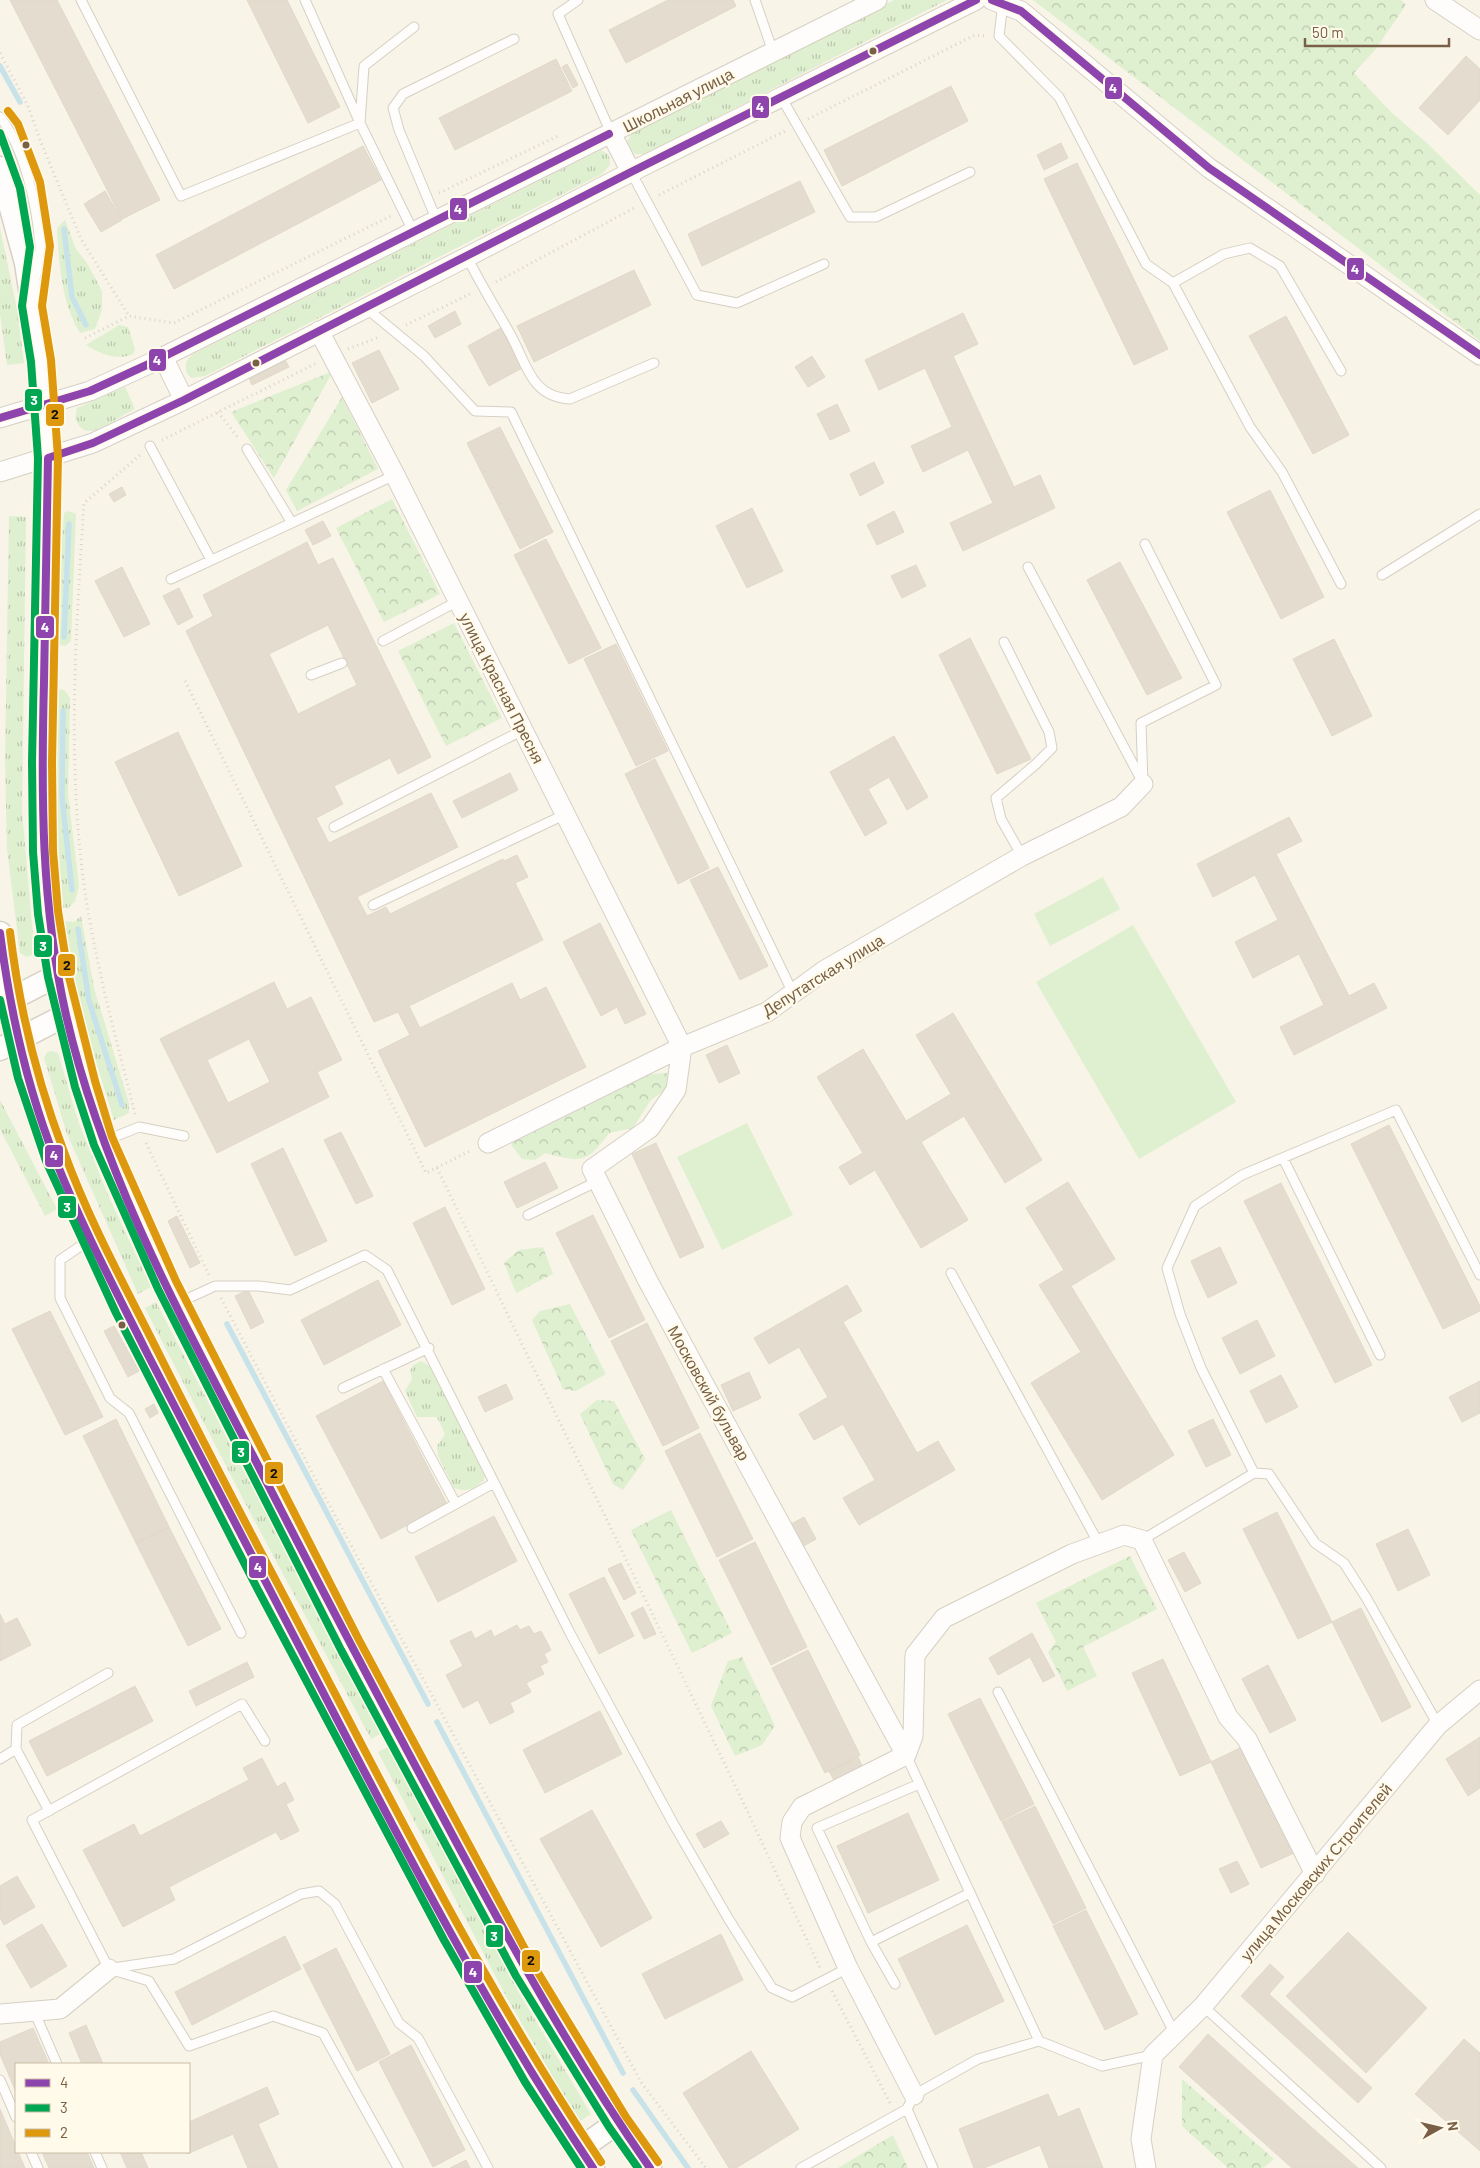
<svg xmlns="http://www.w3.org/2000/svg" width="1480" height="2168" font-family="Barlow,sans-serif">
  <defs>
    <pattern id="grass-tufts" width="24" height="20" patternUnits="userSpaceOnUse" patternTransform="scale(1.25)"><rect width="24" height="20" fill="#dff0d0"/><path d="M3 7l-1-3M5 7V3M7 7l1-3M15 17l-1-3M17 17v-4M19 17l1-3" fill="none" stroke="#bac6ab"/></pattern>
    <pattern id="forest-crowns" width="20" height="18" patternUnits="userSpaceOnUse" patternTransform="scale(1.25)"><rect width="20" height="18" fill="#dff0d0"/><path d="M2 6a3 3 0 1 1 6 0M12 15a3 3 0 1 1 6 0" fill="none" stroke="#bac6ab"/></pattern>
  </defs>
  <rect width="100%" height="100%" fill="#f8f4e7"/>
  <path fill="url(#grass-tufts)" d="M894 0H947L645 154H636L629 150 627 142 632 132Z
    M601 150 609 155 610 165 602 174 205 376 191 378 186 372V362L193 354Z
    M65 220 76 249 87 263 102 291V310L95 329 80 333C61 302 59 263 57 228Z
    M0 228 17 309 24 363 7 365 0 314Z
    M119 325 128 327 135 349 133 354C116 361 101 354 86 345Z
    M125 387 135 409C124 414 100 431 89 431 81 431 78 424 75 419L77 408Z
    M69 511 76 514 71 641 65 646 59 645 55 636 64 513Z
    M9 516 26 517 22 810 34 949 32 955 27 957 20 953 7 849 5 759Z
    M58 689 64 690 70 698 68 794 79 886 75 901 68 908 61 907 50 816 51 693Z
    M81 916 94 988 129 1103V1113L114 1120 75 993 63 921 74 922Z
    M52 1051 58 1053 78 1121 108 1195 151 1287 138 1294 67 1134 44 1058 47 1052Z
    M0 1100 57 1209 45 1216 0 1129Z
    M156 1302 255 1492 384 1732 371 1739 243 1499 145 1308Z
    M421 1361 433 1368 487 1474C479 1488 469 1493 454 1488L438 1456 437 1446 445 1434 437 1417H417L405 1391 412 1379 410 1371 413 1365Z
    M390 1746 518 1991 591 2114 579 2122 507 1998 378 1752Z"/>
  <path fill="url(#forest-crowns)" d="M1033 0H1401L1406 5 1375 50 1354 73 1392 113 1427 143 1480 195V341Z
    M333 371 274 478 231 412Z
    M342 397 378 469 297 511 286 490Z
    M392 499 440 594 384 622 336 528Z
    M454 623 502 718 446 746 398 651Z
    M667 1073 671 1085 650 1101 633 1128 609 1133C586 1165 580 1162 545 1153L535 1160 522 1159 512 1146 511 1137 638 1075Z
    M543 1247 553 1274 516 1293 504 1263 519 1250Z
    M570 1304 606 1374 576 1391 563 1389 532 1320 540 1311Z
    M597 1400 614 1401 645 1459 623 1490 613 1484 580 1414Z
    M671 1510 732 1633 692 1653 631 1530Z
    M1130 1556 1157 1609 1083 1647 1097 1676 1067 1691 1048 1652 1056 1642 1036 1603Z
    M742 1657 775 1726 762 1745 735 1756 711 1706 728 1661Z
    M1182 2079 1274 2159 1263 2168H1228L1182 2126Z
    M893 2135 908 2168H838Z"/>
  <path fill="#dff0d0" d="M1103 877 1120 909 1050 946 1034 914Z
    M1133 925 1236 1102 1139 1159 1036 982Z
    M747 1123 793 1215 722 1250 677 1157Z"/>
  <g fill="none" stroke-linecap="round" stroke-linejoin="round">
    <path stroke="#c8e2e9" stroke-width="5.5" d="M0 66 20 102
      M64 229 72 297 86 325
      M64 637 69 524
      M63 711 62 797 72 890
      M78 929 89 1001 122 1105
      M227 1324 428 1704
      M437 1722 623 2073
      M633 2090 688 2168"/>
  </g>
  <path fill="#e4dccf" stroke="#e1d8c9" fill-rule="evenodd" d="M10 0H57L160 200 122 219Z
    M247 0H287L340 107 308 123Z
    M668 0H733L736 6 626 63 609 30Z
    M1466 56 1480 69V100L1448 135 1419 108Z
    M556 59 572 91 455 150 439 118Z
    M567 64 578 85 573 88 562 67Z
    M951 86 968 121 842 186 824 150Z
    M1061 143 1068 158 1044 170 1037 155Z
    M363 146 381 180 174 289 156 255Z
    M1077 163 1168 349 1134 365 1044 179Z
    M800 181 815 212 702 266 688 234Z
    M105 191 122 220 101 232 84 204Z
    M634 270 651 305 534 362 517 326Z
    M455 311 461 324 435 338 428 326Z
    M963 313 978 344 953 356 1014 487 1040 475 1055 508 963 551 950 523 993 503 968 450 923 472 911 446 952 427 925 368 879 390 865 360Z
    M1286 316 1349 435 1313 454 1249 336Z
    M501 328 522 368 489 386 468 346Z
    M379 350 399 389 372 403 352 363Z
    M283 356 289 367 252 385 247 373Z
    M812 356 825 377 808 387 795 367Z
    M837 404 850 431 830 440 817 414Z
    M500 427 553 532 520 549 467 443Z
    M874 462 884 483 860 496 850 474Z
    M122 487 126 495 114 502 109 494Z
    M1270 490 1324 597 1281 619 1227 512Z
    M752 508 783 571 747 588 716 526Z
    M894 511 904 532 877 545 867 525Z
    M323 521 331 536 313 545 305 530Z
    M546 539 601 648 569 664 514 555Z
    M307 542 318 565 333 558 431 757 398 774 390 758 334 786 343 804 316 818 329 843 431 793 458 847 357 897 367 916 386 907 390 914 503 859 504 861 517 855 528 877 515 883 543 940 409 1006 420 1028 512 983 520 1000 546 987 586 1067 425 1147 378 1051 410 1035 398 1012 374 1022 186 631 213 616 203 595ZM328 625 357 685 298 714 269 654Z
    M1120 562 1182 678 1147 695 1087 580Z
    M916 565 926 586 902 598 891 576Z
    M122 567 150 624 124 637 95 581Z
    M179 588 193 617 178 625 163 596Z
    M970 638 1031 759 997 774 939 655Z
    M1334 639 1372 716 1332 736 1293 659Z
    M616 644 668 751 636 766 584 659Z
    M178 732 242 866 179 896 115 762Z
    M894 736 928 797 907 810 889 777 868 789 887 823 865 836 830 772Z
    M655 759 709 868 678 884 625 774Z
    M510 773 518 790 462 818 453 801Z
    M1289 817 1302 841 1276 854 1349 996 1374 983 1387 1008 1294 1055 1280 1027 1324 1005 1299 954 1253 978 1235 942 1278 920 1255 875 1213 897 1197 864Z
    M718 867 768 966 740 980 690 880Z
    M600 923 646 1014 625 1024 617 1007 601 1016 563 942Z
    M274 982 287 1009 311 997 342 1060 317 1072 329 1097 217 1153 160 1039ZM249 1039 270 1082 228 1103 207 1060Z
    M953 1013 1042 1160 1005 1183 964 1116 921 1142 968 1220 921 1248 875 1170 850 1185 839 1167 863 1153 817 1077 863 1049 906 1121 951 1094 916 1035Z
    M727 1045 740 1073 719 1083 706 1055Z
    M1389 1125 1480 1306V1311L1443 1329 1351 1144Z
    M341 1132 373 1196 356 1204 324 1140Z
    M656 1143 704 1247 680 1258 632 1154Z
    M283 1148 327 1241 295 1256 251 1164Z
    M545 1162 558 1188 517 1208 504 1182Z
    M1068 1182 1115 1259 1071 1286 1174 1455 1102 1500 1031 1383 1081 1352 1039 1285 1064 1270 1026 1208Z
    M1281 1183 1372 1365 1335 1383 1244 1201Z
    M445 1207 485 1289 452 1305 413 1223Z
    M593 1215 645 1320 609 1338 556 1233Z
    M177 1216 200 1263 190 1268 168 1221Z
    M1220 1247 1237 1283 1208 1298 1191 1261Z
    M378 1280 401 1325 324 1365 301 1320Z
    M847 1285 862 1311 843 1322 917 1453 938 1441 955 1470 859 1525 843 1498 875 1480 843 1424 814 1440 799 1414 828 1397 799 1347 769 1364 754 1338Z
    M248 1290 264 1322 251 1329 235 1296Z
    M50 1311 103 1417 65 1435 12 1329Z
    M1257 1320 1275 1356 1240 1374 1222 1338Z
    M647 1323 699 1428 663 1446 611 1341Z
    M114 1326 139 1371 128 1377 104 1331Z
    M749 1372 761 1398 733 1411 721 1385Z
    M1281 1375 1298 1407 1266 1423 1250 1391Z
    M383 1381 447 1504 381 1539 316 1416Z
    M1480 1381V1413L1462 1422 1449 1397Z
    M506 1384 513 1399 485 1412 478 1397Z
    M154 1404 158 1413 150 1418 145 1409Z
    M116 1419 169 1527 136 1543 83 1436Z
    M1213 1419 1231 1455 1206 1467 1188 1431Z
    M700 1433 753 1539 717 1557 665 1451Z
    M1277 1512 1332 1622 1298 1639 1243 1529Z
    M494 1516 517 1561 438 1602 415 1557Z
    M804 1517 816 1539 798 1549 786 1527Z
    M169 1527 221 1629 188 1646 136 1543Z
    M1408 1529 1430 1575 1398 1591 1376 1544Z
    M755 1542 807 1647 771 1665 719 1560Z
    M1184 1552 1201 1583 1185 1592 1168 1560Z
    M621 1563 636 1593 624 1600 608 1569Z
    M604 1577 634 1636 599 1654 569 1594Z
    M643 1607 656 1634 644 1639 631 1613Z
    M1361 1608 1411 1707 1382 1722 1332 1622Z
    M0 1614 5 1624 17 1618 31 1645 0 1661Z
    M517 1625 520 1630 529 1626 534 1634 541 1631 551 1650 544 1654 548 1662 540 1666 544 1674 526 1683 531 1692 510 1703 514 1712 490 1724 478 1700 463 1708 446 1675 463 1666 450 1641 471 1631 475 1639 491 1630 494 1637Z
    M1032 1633 1055 1676 1043 1682 1030 1657 998 1675 989 1658Z
    M808 1650 860 1755 825 1773 772 1668Z
    M1163 1659 1211 1762 1180 1776 1132 1673Z
    M247 1662 254 1677 196 1706 189 1691Z
    M1268 1665 1296 1720 1270 1733 1242 1679Z
    M135 1686 153 1721 47 1776 29 1741Z
    M980 1698 1034 1804 1001 1821 948 1714Z
    M600 1711 622 1754 545 1793 523 1750Z
    M1480 1737V1788L1468 1796 1446 1759Z
    M1244 1746 1294 1853 1261 1868 1211 1762Z
    M858 1757 863 1768 835 1782 829 1771Z
    M262 1758 277 1787 285 1782 294 1800 286 1804 299 1831 281 1840 276 1832 169 1887 175 1900 123 1927 83 1850 134 1824 140 1836 249 1780 243 1768Z
    M1035 1806 1086 1908 1053 1924 1002 1822Z
    M592 1810 652 1918 601 1947 540 1839Z
    M908 1813 939 1880 868 1913 837 1846Z
    M721 1821 729 1834 704 1848 696 1834Z
    M1237 1861 1249 1884 1231 1893 1219 1869Z
    M17 1876 35 1907 4 1925 0 1918V1886Z
    M1086 1910 1138 2014 1105 2030 1053 1926Z
    M42 1924 67 1966 31 1988 6 1945Z
    M967 1925 1004 2001 935 2035 898 1959Z
    M1348 1932 1427 2008 1366 2073 1286 1996Z
    M721 1934 743 1980 665 2019 642 1974Z
    M285 1936 301 1969 192 2025 175 1992Z
    M336 1948 390 2054 357 2071 303 1965Z
    M1270 1964 1284 1977 1269 1994 1372 2088 1358 2103 1241 1996Z
    M86 2025 103 2064H82L69 2033Z
    M33 2028 49 2064H16V2092L0 2054V2042Z
    M1208 2034 1319 2134 1358 2168H1292L1179 2067Z
    M1464 2039 1480 2053V2151L1415 2094Z
    M411 2045 465 2150 433 2167 379 2062Z
    M751 2051 799 2129 736 2168H729L683 2093Z
    M267 2087 279 2114 258 2124 278 2168H248L233 2134 187 2154 189 2122Z
    M1048 2094 1058 2117 1079 2108 1103 2168H1049L1040 2145 984 2168H974L959 2129Z
    M0 2109 16 2147V2152H18L25 2168H0Z
    M42 2152H87L94 2168H49Z
    M120 2152H141L148 2168H127Z
    M466 2160 470 2168H450Z"/>
  <g fill="none" stroke-linecap="round" stroke-linejoin="round">
    <g stroke="#d6d0c4" stroke-width="11">
      <path id="service" d="M81 0 181 196 360 123 364 66 414 27
        M305 0 360 123 414 233
        M578 0 558 14 611 133
        M755 0 773 52
        M1003 3 999 36 1059 97 1146 264 1173 283 1250 427 1282 472 1341 584
        M781 97 850 217H876L970 172
        M0 117C25 149 37 206 40 246 40 255 37 267 36 276
        M631 172 697 295 737 303 824 264
        M437 221 399 130 393 108 403 94 514 39
        M467 257C480 283 495 307 509 332 526 360 529 397 570 399L654 363
        M1173 283 1224 254 1250 248 1280 266 1341 371
        M366 308 424 356 475 411 511 412 793 993
        M150 446 211 560
        M247 449 292 523
        M1028 567 1142 781
        M1382 575 1480 514
        M171 579 395 475
        M383 641 458 601
        M1004 642 1049 732 1052 748 1036 764 996 798 1001 819 1022 856
        M311 675 342 663
        M1143 784 1141 723 1216 685 1145 544
        M334 827 523 730
        M373 905 566 814
        M104 1141 139 1127 184 1136
        M1283 1158 1380 1355
        M528 1215 598 1181
        M91 1239 60 1260V1298L110 1398 129 1413 241 1633
        M951 1273 1099 1544
        M178 1303 215 1286H259L290 1290 365 1255 387 1270 570 1633 673 1823 728 1918 772 1988 792 1997 848 1968
        M383 1369 456 1504
        M343 1388 429 1348
        M1254 1473 1201 1368 1180 1314 1167 1268 1195 1206 1242 1175 1396 1110 1480 1275
        M412 1528 494 1483
        M1142 1540 1254 1473 1269 1474 1315 1543 1344 1563 1367 1599 1438 1725
        M998 1692 1175 2034
        M265 1741 242 1704 32 1820 109 1969 149 1981 189 2046 273 2016 323 2033 398 2168
        M16 1749 17 1725 108 1673
        M906 1755 1039 2041
        M0 1759 16 1749 49 1811
        M871 1942 970 1893
        M113 1968 174 1959 301 1894 319 1891 335 1904 399 2023 418 2038 488 2168
        M895 1984 871 1942 817 1828 919 1784
        M1203 2006 1381 2168
        M34 2011 57 2064
        M0 2080 16 2117
        M31 2152 38 2168
        M95 2152 102 2168
        M801 2168 907 2109
        M933 2168 907 2109 914 2095 978 2059 1039 2041 1102 2066 1153 2055"/>
    </g>
    <g stroke="#d6d0c4" stroke-width="21">
      <path id="minor" d="M992 0 1021 11 1209 168 1480 355
        M1435 0 1480 30
        M611 133 631 172
        M319 331 395 475 682 1047 676 1090 650 1128 592 1169 648 1281 906 1755
        M163 357 184 400
        M0 418 90 391 151 363 877 0
        M0 472 93 443 184 400 467 257 631 172 976 0
        M488 1143 682 1047 767 1012 825 970 1022 856 1121 807 1143 784
        M0 2014 60 2009 109 1969
        M914 2095 848 1968 790 1838 792 1822 802 1807 906 1755 913 1736 915 1655 944 1618 1072 1554 1124 1535 1142 1540 1228 1717 1247 1739 1315 1874
        M1146 2168 1141 2139 1153 2055 1203 2006 1438 1725 1480 1690"/>
    </g>
    <g stroke="#d6d0c4" stroke-width="25">
      <path id="tertiary" d="M0 168 26 263 41 361 48 458 42 762 43 851 48 912 58 975 85 1084 103 1141 167 1285 350 1645 525 1971 618 2122 650 2168
        M0 933C8 1009 28 1086 55 1158 66 1186 79 1212 91 1239 182 1425 278 1608 376 1791 444 1918 510 2049 593 2168
        M0 1005 58 975
        M0 1049 66 1015
        M580 2149 618 2122"/>
    </g>
    <path stroke="#dad4cb" stroke-width="3" stroke-dasharray="1 4" stroke-linecap="butt" d="M0 53 28 106 40 140 81 239 129 316
      M808 119 975 35 987 36
      M439 193 558 136
      M659 195 785 131
      M496 282 636 207
      M406 325 472 293
      M85 338 129 316 174 323 391 216
      M348 349 379 337
      M218 412 239 439
      M162 440 315 364
      M185 681 426 1173 472 1150
      M135 1114C116 1038 95 963 84 885 67 759 76 629 84 503L140 455
      M146 1143 209 1275
      M437 1168 745 1806 820 1968
      M221 1298 326 1499 641 2082 706 2168
      M832 1991 890 2103"/>
    <use href="#service" stroke="#fefdfb" stroke-width="9"/>
    <use href="#minor" stroke="#fefdfb" stroke-width="19"/>
    <use href="#tertiary" stroke="#fefdfb" stroke-width="22"/>
    <g stroke="#fffae9" stroke-width="11">
      <path id="bus-1" d="M992 0 1021 11 1209 168 1480 355
        M0 418 90 391 151 363 609 134
        M0 933C10 1011 27 1088 56 1161 82 1227 116 1291 148 1355 193 1443 239 1531 285 1619 382 1805 476 1994 593 2168
        M650 2168C573 2058 509 1941 446 1823 390 1719 335 1615 281 1510 200 1351 106 1191 66 1015 41 905 41 794 44 682 45 607 47 533 48 458L93 443 184 400 631 172 976 0"/>
    </g>
    <g stroke="#fffae9" stroke-width="11">
      <path id="bus-2" d="M0 133 20 188 30 247 22 306 31 362 38 458 32 762 33 852 38 914 48 977 75 1087 94 1145 158 1289 341 1650 516 1976 609 2127 638 2168
        M0 1000 18 1078 46 1161 116 1313 258 1590 444 1940 525 2082 581 2168"/>
    </g>
    <g stroke="#fffae9" stroke-width="11">
      <path id="bus-3" d="M8 111 18 124 40 182 50 246 42 306 51 360 58 457 52 762 53 851 58 911 68 973 95 1081 112 1137 176 1281 359 1640 534 1966 626 2117 658 2162
        M10 932C19 1007 37 1081 64 1152 89 1221 125 1286 158 1352 202 1440 248 1528 294 1615 391 1800 485 1989 601 2162"/>
    </g>
    <use href="#bus-1" stroke="#8e44ad" stroke-width="8"/>
    <use href="#bus-2" stroke="#00a651" stroke-width="8"/>
    <use href="#bus-3" stroke="#de980e" stroke-width="8"/>
  </g>
  <g fill="#785f45" stroke="#fffae9" stroke-width="2">
    <circle cx="873" cy="51" r="4.5"/>
    <circle cx="26" cy="145" r="4.5"/>
    <circle cx="256" cy="363" r="4.5"/>
    <circle cx="122" cy="1325" r="4.5"/>
  </g>
  <g text-anchor="middle" stroke-width="4.5" stroke-linejoin="round" paint-order="stroke">
    <g font-size="16" fill="#785f45" stroke="#fffae9">
      <text transform="translate(678 100) rotate(-27)" y="6">Школьная улица</text>
      <text transform="translate(502 688) rotate(63)" y="6">улица Красная Пресня</text>
      <text transform="translate(823 975) rotate(-32)" y="6">Депутатская улица</text>
      <text transform="translate(709 1393) rotate(61)" y="6">Московский бульвар</text>
      <text transform="translate(1316 1872) rotate(-50)" y="6">улица Московских Строителей</text>
    </g>
  </g>
  <g stroke="#fffae9" stroke-width="2">
    <rect x="1104" y="76" width="19" height="24" rx="5" fill="#8e44ad"/>
    <rect x="751" y="95" width="19" height="24" rx="5" fill="#8e44ad"/>
    <rect x="449" y="197" width="19" height="24" rx="5" fill="#8e44ad"/>
    <rect x="1346" y="257" width="19" height="24" rx="5" fill="#8e44ad"/>
    <rect x="148" y="348" width="19" height="24" rx="5" fill="#8e44ad"/>
    <rect x="24" y="388" width="19" height="24" rx="5" fill="#00a651"/>
    <rect x="45" y="403" width="20" height="24" rx="5" fill="#de980e"/>
    <rect x="35" y="615" width="20" height="24" rx="5" fill="#8e44ad"/>
    <rect x="33" y="934" width="20" height="24" rx="5" fill="#00a651"/>
    <rect x="57" y="953" width="19" height="24" rx="5" fill="#de980e"/>
    <rect x="44" y="1144" width="20" height="24" rx="5" fill="#8e44ad"/>
    <rect x="57" y="1195" width="20" height="24" rx="5" fill="#00a651"/>
    <rect x="231" y="1440" width="19" height="24" rx="5" fill="#00a651"/>
    <rect x="264" y="1461" width="20" height="24" rx="5" fill="#de980e"/>
    <rect x="248" y="1555" width="19" height="24" rx="5" fill="#8e44ad"/>
    <rect x="485" y="1924" width="19" height="24" rx="5" fill="#00a651"/>
    <rect x="521" y="1949" width="20" height="24" rx="5" fill="#de980e"/>
    <rect x="463" y="1960" width="20" height="24" rx="5" fill="#8e44ad"/>
  </g>
  <g font-size="14" text-anchor="middle" font-weight="bold" fill="#fff">
    <text x="1113" y="93">4</text>
    <text x="760" y="112">4</text>
    <text x="458" y="214">4</text>
    <text x="1355" y="274">4</text>
    <text x="157" y="365">4</text>
    <text x="34" y="405">3</text>
    <text x="45" y="632">4</text>
    <text x="43" y="951">3</text>
    <text x="54" y="1160">4</text>
    <text x="67" y="1212">3</text>
    <text x="241" y="1457">3</text>
    <text x="258" y="1572">4</text>
    <text x="494" y="1941">3</text>
    <text x="473" y="1977">4</text>
  </g>
  <g font-size="14" text-anchor="middle" font-weight="bold" fill="#111">
    <text x="55" y="419">2</text>
    <text x="67" y="970">2</text>
    <text x="274" y="1478">2</text>
    <text x="531" y="1965">2</text>
  </g>
  <rect x="15" y="2063" width="175" height="90" fill="#fffae9" stroke="#c9bca7"/>
  <rect x="25" y="2079" width="25" height="8" fill="#8e44ad" stroke="#c9bca7"/>
  <text x="60" y="2088" font-size="15" fill="#785f45">4</text>
  <rect x="25" y="2104" width="25" height="8" fill="#00a651" stroke="#c9bca7"/>
  <text x="60" y="2113" font-size="15" fill="#785f45">3</text>
  <rect x="25" y="2129" width="25" height="8" fill="#de980e" stroke="#c9bca7"/>
  <text x="60" y="2138" font-size="15" fill="#785f45">2</text>
  <g transform="translate(1440 2128) rotate(82)" stroke="#fffae9" stroke-width="4" paint-order="stroke">
  <path d="M0-4L9 19L0 12L-9 19Z" fill="#785f45"/>
  <text y="-8" font-size="14" font-weight="bold" text-anchor="middle" fill="#785f45">N</text>
  </g>
  <path d="M1305 38v8h144v-8" fill="none" stroke="#785f45" stroke-width="2.5"/>
  <text x="1312" y="38" font-size="15" fill="#785f45" stroke="#fffae9" stroke-width="4" paint-order="stroke">50 m</text>
</svg>
